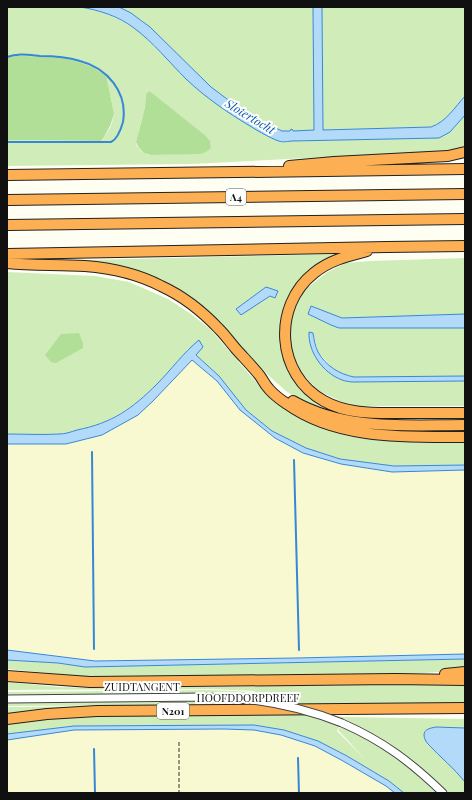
<svg xmlns="http://www.w3.org/2000/svg" width="472" height="800" font-family="'Playfair Display',serif">
  <rect width="100%" height="100%" fill="#fffef3"/>
  <path fill="#f8f8d1" d="M192 360 217 381 240 410 392 472 465 470V654L297 658 95 661 7 650V444H66L122 424 138 415 153 401Z
    M224 729 254 730 281 735 315 746 343 761 386 786 395 793H7V740L74 730Z"/>
  <path fill="#d0edb9" fill-rule="evenodd" d="M7 7H80L103 12 122 21 139 31 186 78 204 94 227 111 258 131 282 143 292 141 439 138 450 132 465 115V146L446 151 192 164 7 166V140L101 141C108 133 116 119 113 108 112 103 111 98 109 93 107 83 108 78 99 71 86 59 24 52 7 58ZM149 91 151 92 208 138 211 145 204 153 151 155 147 154 141 151 137 146 136 142 145 107 146 94Z
    M119 7H313L314 131H282L261 121 241 109 211 87 143 21 131 13Z
    M322 7H465V96C455 107 446 122 431 127L323 130Z
    M339 254 299 283 284 349 319 401 408 415 409 418 375 421 332 414 301 401 286 391 269 376 220 323 204 307 187 294 169 284 144 274 88 263 87 260ZM266 287 275 298 270 296 236 309Z
    M465 258V314L342 318 311 306 308 314 331 325 339 328H465V376L354 377 344 375 333 369 318 352 313 333 311 348 315 357 322 366 341 380 354 382 465 381V406H358L346 404 319 391 308 380 300 370 293 355 290 340 291 321 297 303 306 289 326 273 345 263 370 261Z
    M7 272 95 276 129 282 168 299 191 314 210 329 257 383 285 408 309 421 465 441V465L394 466 340 459 306 448 272 431 246 410 219 376 189 348C156 387 129 419 77 430 72 432 65 434 59 434 42 435 24 434 7 434Z
    M465 659V670L410 674 88 677 7 669V660L58 663 85 667Z
    M7 682 59 687 92 688 465 684V705L7 715V707L251 705 255 691 209 689 7 690Z
    M209 690 253 692 252 695 209 694 7 696V692Z
    M208 701 251 703 250 705 7 706V703Z
    M295 714 345 717 465 719V728L436 727 427 744 448 763 463 779 465 782V793H447C424 770 399 748 370 732 362 727 352 723 343 718L337 731 366 760 338 730 340 727C347 730 355 733 363 737 390 751 415 771 436 793H404L389 781 347 756 318 741 284 730 254 725 74 726 7 734V722L52 717Z"/>
  <path fill="#b1df97" d="M15 56C39 56 65 56 87 65 94 67 100 72 106 76L114 113C112 123 107 133 101 141L7 140V58Z
    M149 91 151 92 206 136C210 140 212 144 210 149L204 153 199 154 151 155 144 153 139 148 136 142 137 138 141 123 145 107 146 94Z
    M79 333 83 343V348L56 363 51 362 45 355 61 334Z"/>
  <path fill="#b4dafa" stroke="#3688d6" d="M80 7H119L131 13 150 27 211 87 227 99 261 121 282 131H290L291 129 293 130V131L314 130 313 7H322L323 130 431 127C446 122 455 107 465 96V115L450 132 439 138 292 141C289 141 286 142 283 142 277 142 256 130 250 126 228 113 205 97 186 79 169 62 153 42 134 28 118 16 99 10 80 7Z
    M266 287 278 291 275 298 270 296 241 315 236 309Z
    M311 306 342 318 465 314V328H339L331 325 308 314Z
    M309 332 313 333C314 339 315 346 318 352 326 366 339 374 354 377L465 376V381L354 382C350 382 345 381 342 380 323 373 308 352 309 332Z
    M199 340 203 347 196 355 219 376 246 410 272 431 306 448 340 459 394 466 465 465V470L392 472 341 464 303 453 275 438 240 410 217 381 192 360 153 401 138 415 102 435 66 444H7V434C24 434 42 435 59 434 65 434 71 432 77 430 112 423 132 409 157 384 171 370 183 353 199 340Z
    M7 650 95 661 297 658 465 654V659L85 667 58 663 7 660Z
    M254 725 284 730 318 741 347 756 389 781 404 793H395L386 786 343 761 315 746 281 735 254 730 224 729 74 730 7 740V734L74 726Z
    M436 727 465 728V782C454 768 440 757 428 744 426 742 424 738 424 735 424 729 431 728 436 727Z"/>
  <g fill="none" stroke-linecap="round" stroke-linejoin="round">
    <path stroke="#3688d6" stroke-width="2" d="M7 57C18 53 29 55 40 56 54 56 67 57 80 61 107 68 128 92 123 122 121 129 118 139 111 142H7
      M92 452 94 649
      M294 460 299 650
      M94 749 95 793
      M298 758 299 793"/>
    <g stroke="#434343" stroke-width="9">
      <path id="minor" d="M7 699 207 697 253 700
        M342 723C383 741 411 762 443 793"/>
    </g>
    <g stroke="#212121" stroke-width="12">
      <path id="highway" d="M289 166 334 162 448 156 465 152
        M7 175 325 171 465 169
        M7 200 465 194
        M7 225 465 219
        M367 251C348 256 330 260 314 273 272 306 276 375 324 401 349 415 377 413 404 413 424 413 445 413 465 413
        M7 254 387 247 465 246
        M7 263C33 266 59 264 85 266 111 268 138 274 161 286 183 296 202 311 219 329 225 335 230 342 236 349 244 358 253 367 260 376 263 380 265 385 269 389 274 395 281 400 287 404 337 440 406 437 465 437
        M293 401C346 431 406 425 465 425
        M445 674 465 672
        M7 676 90 682 395 679 465 680
        M7 719 47 714 97 711 465 708"/>
    </g>
    <path stroke="#323232" stroke-width="1" stroke-dasharray="4 2" stroke-linecap="butt" d="M179 742V793"/>
    <use href="#minor" stroke="#fff" stroke-width="7"/>
    <use href="#highway" stroke="#fdb053" stroke-width="10"/>
    <g stroke="#434343" stroke-width="9" stroke-linecap="butt">
      <path id="minor-bridge" d="M253 700C284 704 312 711 342 723"/>
    </g>
    <use href="#minor-bridge" stroke="#fff" stroke-width="7"/>
  </g>
  <g text-anchor="middle" stroke-width="4" stroke-linejoin="round" paint-order="stroke">
    <g fill="#fff" stroke="#585858" stroke-width="1">
      <rect x="226" y="189" width="20" height="16" rx="3"/>
      <rect x="157" y="703" width="32" height="16" rx="3"/>
    </g>
    <g font-size="10" font-weight="bold" fill="#101010">
      <text x="236" y="201">A4</text>
      <text x="173" y="715">N201</text>
    </g>
    <g font-size="11" fill="#101010" stroke="#fff">
      <text x="142" y="691">ZUIDTANGENT</text>
      <text x="248" y="702">HOOFDDORPDREEF</text>
    </g>
    <g font-size="12" font-style="italic" fill="#0f5aac" stroke="#fff">
      <text transform="translate(250 117) rotate(31)" y="4">Slotertocht</text>
    </g>
  </g>
  <rect width="472" height="800" fill="none" stroke="#101010" stroke-width="16"/>
</svg>
